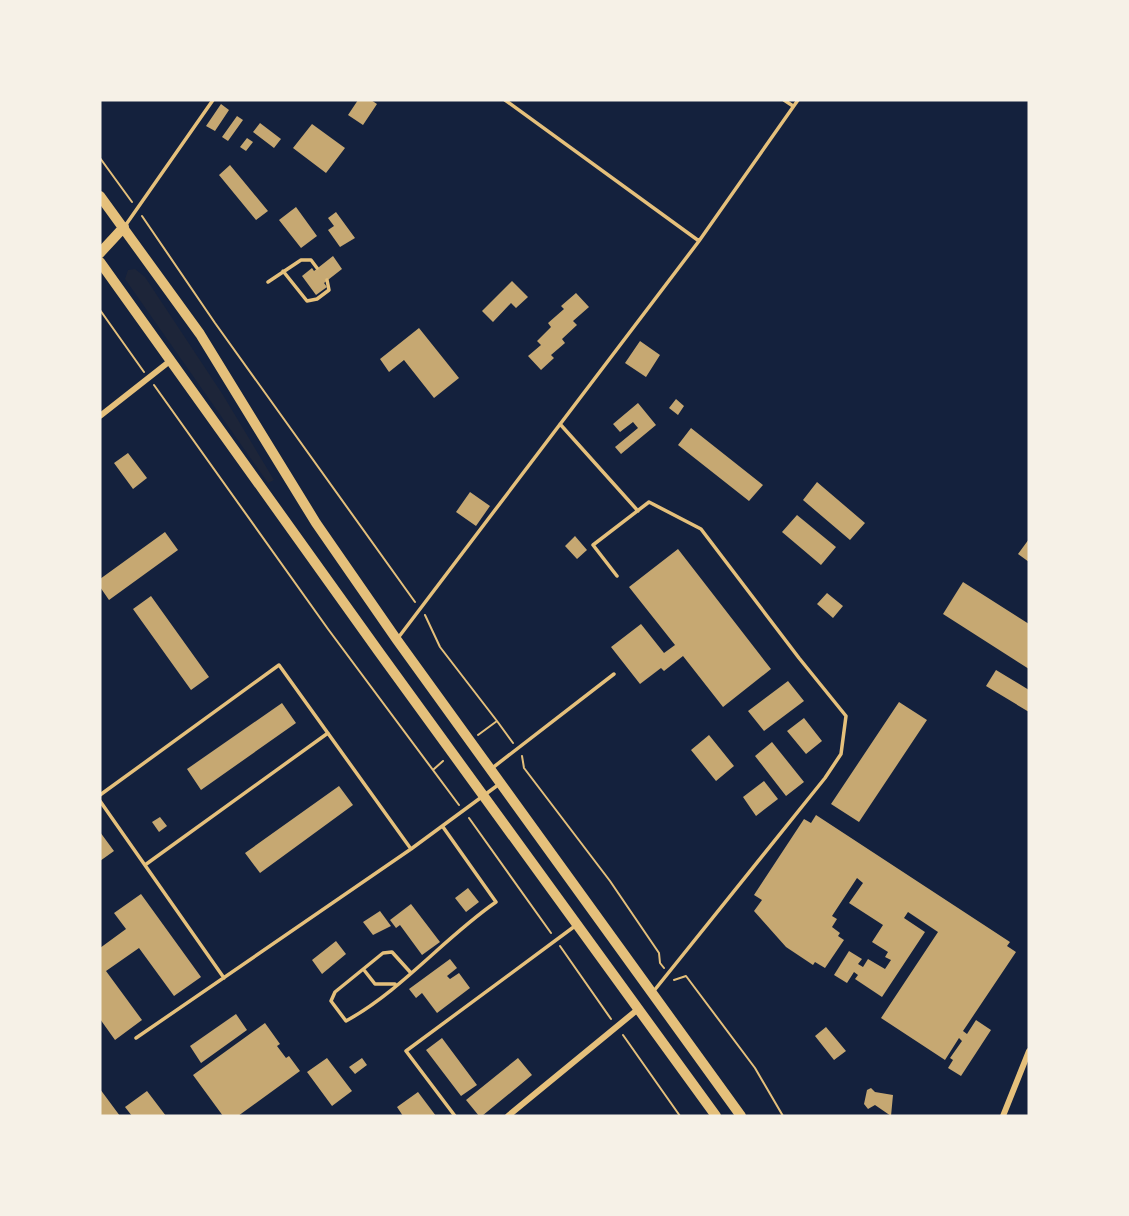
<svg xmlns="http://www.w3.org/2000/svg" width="1129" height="1216" font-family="Montserrat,sans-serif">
  <rect width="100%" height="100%" fill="#14213d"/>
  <path fill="#1d2539" d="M135 269 145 277 223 395 274 480 268 483 125 279 128 270Z"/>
  <path fill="#c6a872" d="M358 100H371L377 104 363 125 348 115Z
    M221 104 229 110 215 131 206 126Z
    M237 116 243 120 228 141 222 137Z
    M260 123 281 139 274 148 253 132Z
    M312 124 345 148 326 173 293 148Z
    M247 138 253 142 246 151 240 147Z
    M230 165 268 211 256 220 219 175Z
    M296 207 317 236 301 248 279 220Z
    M336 212 355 238 340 247 328 230 334 226 328 218Z
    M333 256 342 269 324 283 327 287 316 295 302 276 312 268 314 271Z
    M512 281 528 297 516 308 511 303 493 322 482 311Z
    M576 293 589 307 573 321 577 325 562 339 565 343 551 355 554 358 541 370 528 356 541 345 537 341 551 327 548 323 564 309 561 306Z
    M419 328 459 378 434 398 404 360 389 372 380 359Z
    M640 341 660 355 646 377 625 363Z
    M676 399 684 406 678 415 669 408Z
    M638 403 656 425 621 454 615 447 638 428 633 422 620 432 613 424Z
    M691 428 763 485 749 501 678 445Z
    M128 453 147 478 133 489 114 463Z
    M817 482 865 523 850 540 803 500Z
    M470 492 490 506 476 526 456 512Z
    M797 515 836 547 821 565 782 532Z
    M165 532 178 550 109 600 100 587V579Z
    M575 536 587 550 577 559 565 546Z
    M1029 539V562L1018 554Z
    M678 549 771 669 723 707 683 656 664 671 661 668 640 684 611 647 641 624 664 653 675 645 629 587Z
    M963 582 1029 624V669L943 614Z
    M827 593 843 606 833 618 817 604Z
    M151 596 209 677 191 690 133 609Z
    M996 670 1029 690V712L986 686Z
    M788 681 804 701 764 731 748 711Z
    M899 702 927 720 859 822 831 804Z
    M282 703 296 723 201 790 187 769Z
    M804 718 822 741 806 754 787 731Z
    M709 735 734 766 716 781 691 750Z
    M772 742 804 782 786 796 755 756Z
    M764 781 778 799 756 816 743 797Z
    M339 786 353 805 260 873 245 853Z
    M816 815 1010 942 1007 946 1016 952 963 1031 967 1034 976 1020 991 1030 961 1076 948 1068 953 1060 950 1058 962 1041 959 1038 945 1060 881 1018 938 932 908 912 904 918 925 932 882 997 855 979 858 975 854 972 847 983 834 975 849 951 862 959 858 964 863 967 868 959 885 969 891 960 885 957 888 952 872 942 883 925 849 903 863 883 857 878 832 916 837 919 832 927 840 933 838 936 844 940 825 968 815 962 813 965 786 947 754 911 762 900 754 895 804 819 811 823Z
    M160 817 167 826 159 832 152 822Z
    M100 832 114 851 100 861Z
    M468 888 479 902 466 912 455 898Z
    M141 894 201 977 174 996 139 948 106 971 142 1020 115 1040 100 1019V948L126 929 114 913Z
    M411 904 440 942 422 955 400 925 396 928 390 920Z
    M380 911 391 926 373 935 363 922Z
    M336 941 346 954 322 974 312 960Z
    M450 959 457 968 447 976 450 979 459 973 470 988 437 1013 422 993 416 998 409 989Z
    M236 1014 247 1030 201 1063 190 1046Z
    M265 1023 280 1044 277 1046 286 1058 289 1056 300 1071 238 1116H223L193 1075Z
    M826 1027 846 1051 834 1060 815 1036Z
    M442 1038 477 1085 461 1096 426 1050Z
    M327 1058 352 1091 332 1106 307 1072Z
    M362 1058 367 1065 355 1074 349 1067Z
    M518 1058 532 1075 482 1116H479L466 1100Z
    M871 1088 875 1092 893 1095 891 1116 875 1105 868 1109 864 1104 867 1090Z
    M100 1089 120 1116H100Z
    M147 1091 166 1116H132L125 1107Z
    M418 1092 436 1116H403L397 1107Z"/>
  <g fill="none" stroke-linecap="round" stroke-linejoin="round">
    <path stroke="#e5c07b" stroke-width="2" d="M100 158 132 202
      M142 216 215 323 415 602
      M100 310 144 372
      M154 385 328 629 459 805
      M425 615 440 647 497 721
      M478 735 497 721 513 743
      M522 756 524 768 610 881 659 953 660 963 664 968
      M434 769 443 761
      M469 818 551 933
      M560 946 611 1019
      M674 980 686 976 755 1068 783 1116
      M623 1035 680 1116"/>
    <path stroke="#e5c07b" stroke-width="3.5" d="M505 100 699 241
      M784 100 793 106
      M125 226 213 100
      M283 271 307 301 317 299 329 290 327 280
      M268 282 301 260H311L317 268
      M560 424 638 511
      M617 576 593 545 649 502 701 529 799 658 846 716 841 754 825 778 653 992
      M398 638 699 241 798 100
      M491 769 614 674
      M100 795 279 665 411 849
      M100 801 224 978
      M145 865 328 733
      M364 970 375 984H395
      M411 973 392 952 383 953 335 992 331 1001 346 1021C402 990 444 938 496 902L443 827
      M136 1038 411 849 498 785
      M455 1116 406 1051 575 926"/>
    <path stroke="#e5c07b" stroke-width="6" d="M100 416 170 361
      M508 1116 637 1010
      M1003 1116 1029 1051"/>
    <path stroke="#e5c07b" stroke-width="10" d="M100 196 200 334 316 523 397 640 741 1116
      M100 253 124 227
      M100 262 379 652 716 1116"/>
  </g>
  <rect width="1129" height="1216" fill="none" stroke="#f6f1e7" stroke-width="203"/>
</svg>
